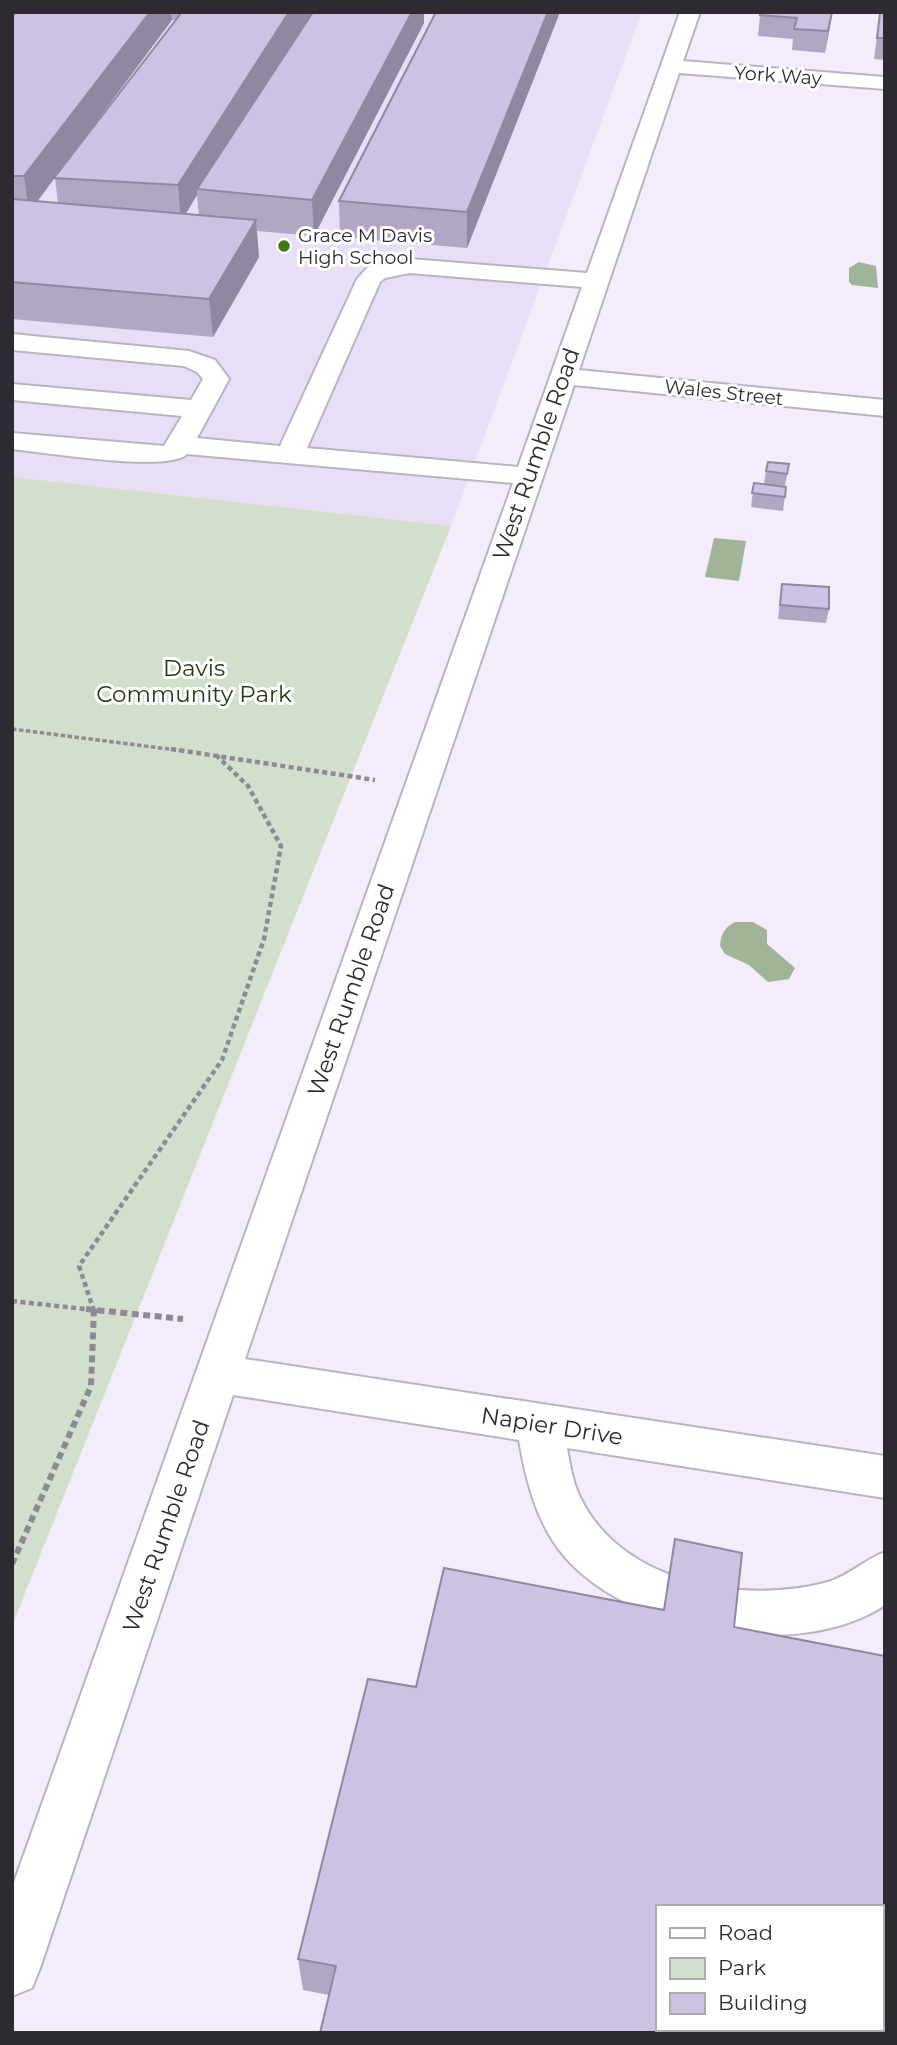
<svg xmlns="http://www.w3.org/2000/svg" width="897" height="2045" font-family="Montserrat,sans-serif">
  <rect width="100%" height="100%" fill="#f2ecfb"/>
  <path fill="#e7dff5" d="M12 12H642L451 526 12 479Z"/>
  <path fill="#d2dfcd" d="M12 477 451 526 12 1626Z"/>
  <path fill="#a0b597" d="M859 262 876 266 878 288 852 285 849 282V268Z
    M714 538 746 541 739 581 705 577Z
    M735 922H753L767 930V944L795 968 789 979 768 982 749 965 725 954 720 946C721 934 724 928 735 922Z"/>
  <g fill="none" stroke-linecap="round" stroke-linejoin="round">
    <g stroke="#b9b4c2" stroke-width="4">
      <path id="minor" d="M680 12H700L683 61 885 77V89L679 73 579 370 885 400V416L574 385 245 1359 885 1456V1498L567 1448C570 1465 573 1484 581 1499 623 1584 744 1605 828 1582 850 1575 864 1560 885 1552V1605C799 1662 631 1634 565 1557 537 1525 526 1481 519 1440L233 1395 40 1968 32 1988 12 1996V1888L513 483 187 454C168 473 43 452 12 449V433L164 446 182 416 12 400V384L191 400 203 379 197 372 184 366 12 350V334L189 351 215 360 229 379 197 438 280 446 357 279 368 267 410 259 587 273ZM410 273 582 287 518 467 307 448 380 282 385 278Z"/>
    </g>
    <path stroke="#8e8a94" stroke-width="3.5" stroke-dasharray="4.5 2.5" stroke-linecap="butt" d="M12 729 184 751"/>
    <path stroke="#8e8a94" stroke-width="4.5" stroke-dasharray="5 3.5" stroke-linecap="butt" d="M171 749 375 780
      M12 1301 103 1311
      M94 1311 79 1266 222 1060 264 939 281 846 248 786 216 755"/>
    <path stroke="#8e8a94" stroke-width="6" stroke-dasharray="7 4.5" stroke-linecap="butt" d="M86 1309 183 1319
      M12 1564 91 1386 94 1309"/>
    <use href="#minor" fill="#fff" fill-rule="evenodd"/>
  </g>
  <path fill="#b1a7c4" fill-rule="evenodd" d="M16 12H310V16L286 54 313 12H424V23L314 236 257 231 259 257 213 337 12 319V17ZM172 20H176L67 161ZM55 178 58 203 38 201ZM197 195 199 215 186 214Z
    M560 12 467 248 340 237 339 201Z
    M832 12 825 53 792 50 793 39 758 36 760 15Z
    M880 13H885V60L874 59Z
    M789 464 785 486 786 487 783 511 751 507 754 483 764 484 766 471Z
    M782 584 829 609 826 623 778 619Z
    M675 1539 742 1553 329 1995 303 1990 298 1959 416 1687 664 1610Z"/>
  <path fill="#9088a0" d="M150 12H171L172 20 29 212 24 176Z
    M289 12H310V16L201 189H197V195L181 221 178 185Z
    M412 12H424V23L314 236 312 200Z
    M548 12H560L467 248V212Z
    M832 12 830 26 825 53 828 31Z
    M256 220 259 257 213 337 209 299Z"/>
  <path fill="#cec2e4" stroke="#9088a0" stroke-width="2" fill-rule="evenodd" d="M16 12H150L24 176H12V17Z
    M182 12H289L178 185 54 178Z
    M313 12H412L312 200 197 189Z
    M436 12H548L467 212 339 201Z
    M761 12H832L828 31 794 29 797 18 760 15Z
    M880 13H885V38H877Z
    M12 199 256 220 209 299 12 282Z
    M768 462 789 464 787 474 766 471Z
    M754 483 786 487 785 497 752 493Z
    M782 584 829 587V609L780 605Z
    M675 1539 742 1553 734 1627 885 1656V2033H320L336 1966 298 1959 368 1679 416 1687 444 1568 664 1610ZM657 1907H881V2029H657Z"/>
  <circle fill="#3e7a14" stroke="#fff" stroke-width="2.5" cx="284" cy="246" r="7"/>
  <g text-anchor="middle" stroke-width="6" stroke-linejoin="round" paint-order="stroke">
    <g font-size="19" fill="#2d2b31" stroke="#fff">
      <text transform="translate(778 75) rotate(4)" y="7">York Way</text>
      <text transform="translate(724 392) rotate(6)" y="7">Wales Street</text>
    </g>
    <g font-size="19" fill="#2d2b31" stroke="#fff" text-anchor="start">
      <text x="298" y="242">Grace M Davis<tspan x="298" dy="22">High School</tspan></text>
    </g>
    <g font-size="23" fill="#2d2b31" stroke="#fff">
      <text transform="translate(536 454) rotate(-71)" y="8">West Rumble Road</text>
      <text transform="translate(351 990) rotate(-71)" y="8">West Rumble Road</text>
      <text transform="translate(552 1426) rotate(9)" y="8">Napier Drive</text>
      <text transform="translate(166 1526) rotate(-71)" y="8">West Rumble Road</text>
    </g>
    <g font-size="23" fill="#1f3c0f" stroke="#fff">
      <text x="194" y="676">Davis<tspan x="194" dy="26">Community Park</tspan></text>
    </g>
  </g>
  <rect width="897" height="2045" fill="none" stroke="#2d2b31" stroke-width="28"/>
  <rect x="656" y="1905" width="228" height="126" fill="#ffffff" stroke="#abaaad" stroke-width="2"/>
  <rect x="670" y="1928" width="35" height="10" fill="#ffffff" stroke="#abaaad" stroke-width="2"/>
  <text x="718" y="1940" font-size="21" fill="#2d2b31">Road</text>
  <rect x="670" y="1958" width="35" height="21" fill="#d2dfcd" stroke="#abaaad" stroke-width="2"/>
  <text x="718" y="1975" font-size="21" fill="#2d2b31">Park</text>
  <rect x="670" y="1993" width="35" height="21" fill="#cec2e4" stroke="#abaaad" stroke-width="2"/>
  <text x="718" y="2010" font-size="21" fill="#2d2b31">Building</text>
</svg>
